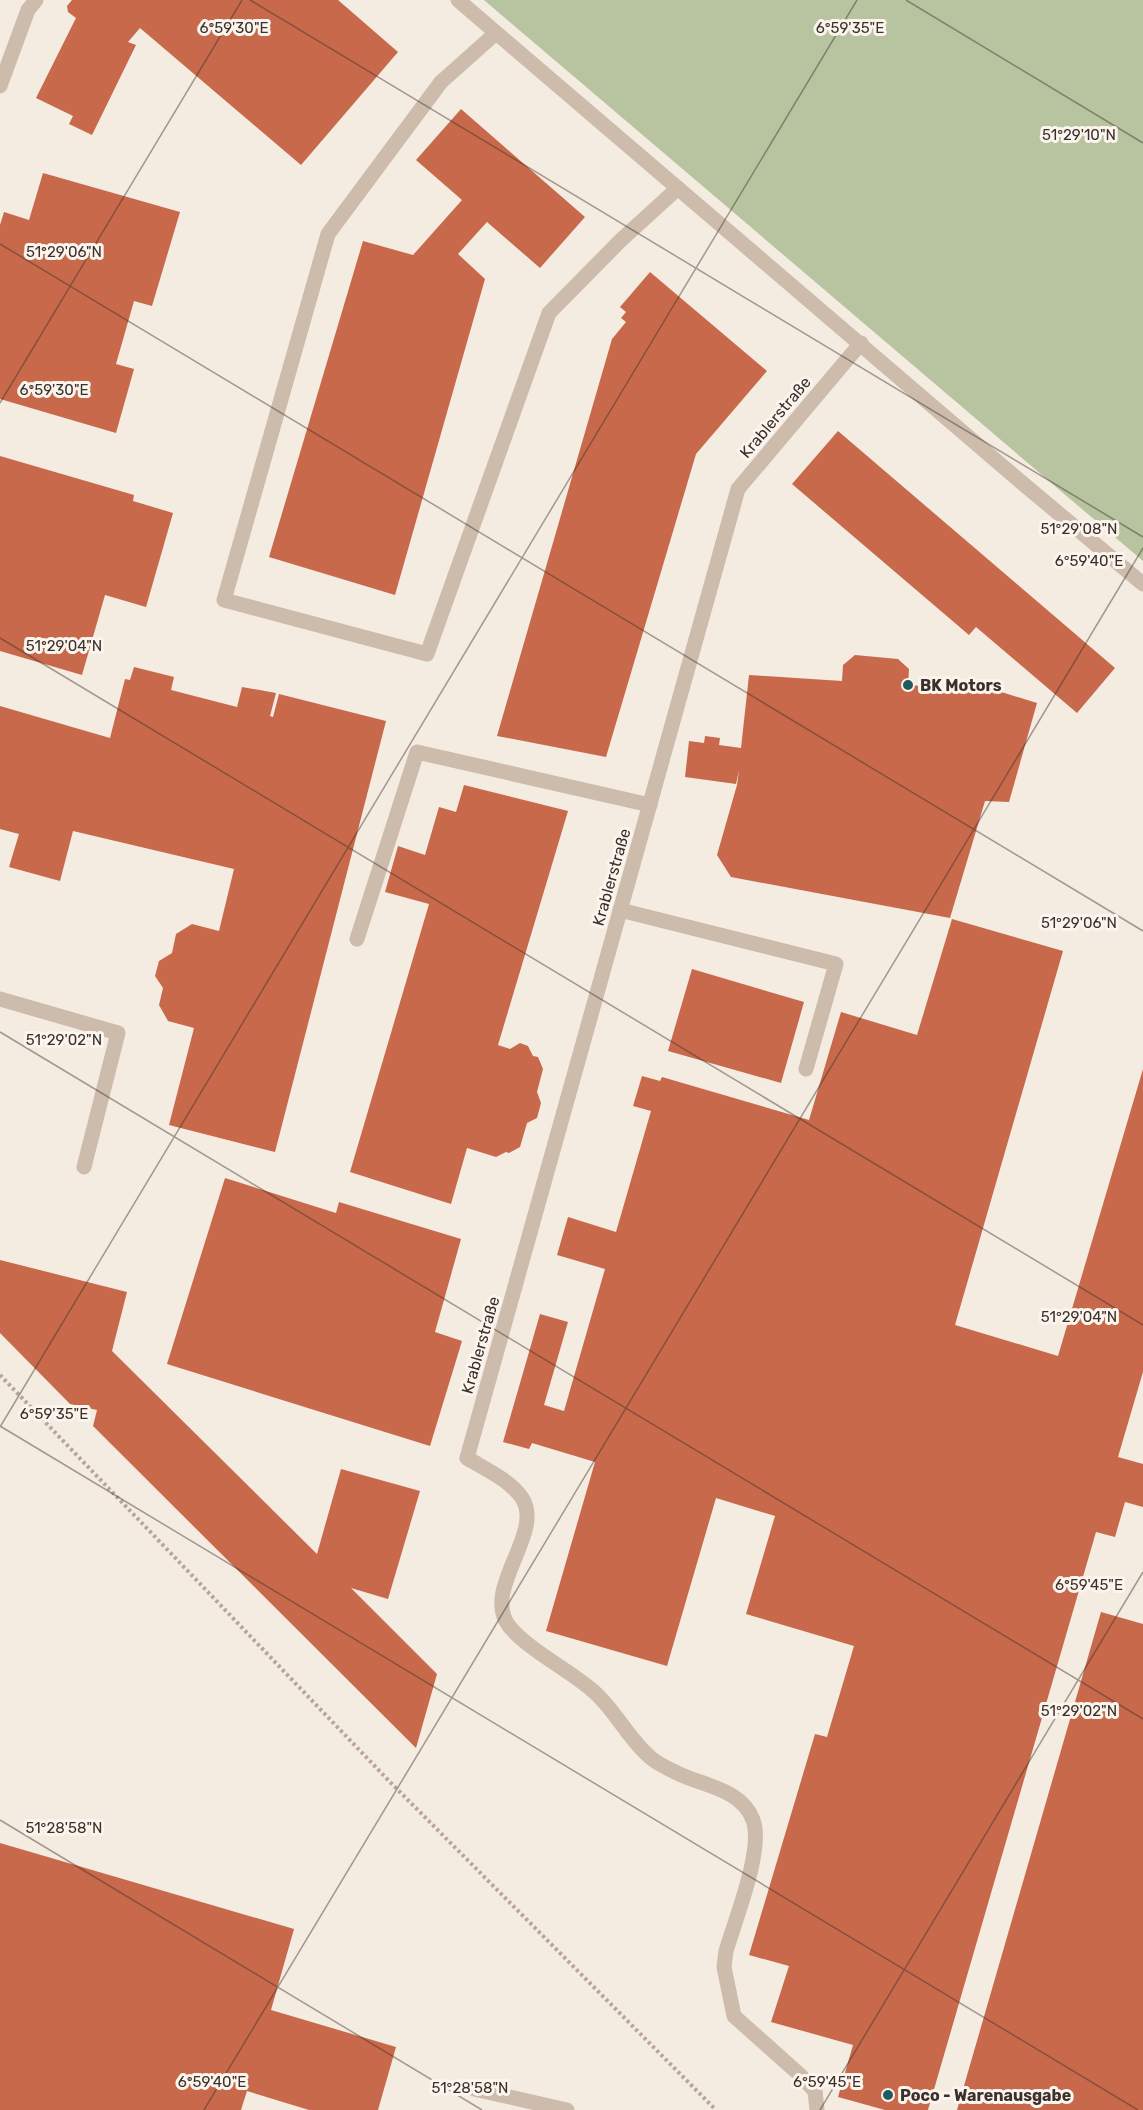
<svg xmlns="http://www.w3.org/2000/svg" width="1143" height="2110" font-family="Rubik,sans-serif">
  <rect width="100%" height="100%" fill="#f4ebe1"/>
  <path fill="#b8c4a0" d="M484 0H1143V561Z"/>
  <path fill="#c8694b" d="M72 0H338L398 52 301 165 140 28 128 42 136 45 92 135 69 124 73 116 36 98 76 18 68 12 67 6Z
    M461 109 585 217 540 268 487 222 458 254 485 279 395 595 269 557 363 241 413 255 462 200 416 160Z
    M43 173 180 212 152 306 134 301 116 364 134 369 116 433 0 399V225L4 212 29 220Z
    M650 272 767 371 696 454 606 757 497 736 612 339 626 322 621 318 626 312 620 307Z
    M838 431 1115 668 1077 713 976 627 969 635 792 484Z
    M0 456 134 495 133 501 173 513 146 607 105 595 82 675 0 651Z
    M855 655 898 659 909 669 908 685 998 691 1037 703 1009 802 985 801 950 918 731 877 717 855 737 785 739 770 736 784 685 777 689 741 704 743 705 736 720 738 719 745 741 748 749 675 842 681 843 665Z
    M134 667 174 677 171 690 237 707 242 687 276 693 270 716 273 717 279 694 386 721 275 1152 169 1125 194 1028 168 1021 159 1005 163 988 155 976 159 961 172 953 176 934 192 924 219 931 234 869 73 831 60 881 9 867 19 834 0 829V706L110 738 125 679 130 680Z
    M464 785 568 811 498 1045 510 1049 520 1043 528 1046 533 1056 538 1057 543 1069 537 1092 541 1103 537 1118 527 1123 520 1147 509 1153 506 1152 496 1157 467 1148 451 1204 350 1172 429 904 385 892 398 846 425 855 439 807 456 812Z
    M952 919 1063 951 955 1325 1058 1356 1143 1069V1372L1118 1457 1143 1464V1507L1125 1502 1115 1537 1096 1532 928 2110H885L838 2097 853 2045 771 2022 789 1966 749 1955 815 1734 827 1737 854 1646 746 1614 775 1516 716 1498 667 1666 546 1631 595 1462 532 1443 529 1449 503 1442 540 1314 568 1322 544 1405 564 1411 605 1269 557 1255 568 1217 616 1232 651 1111 633 1106 642 1076 660 1081 662 1077 809 1120 841 1012 917 1035Z
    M692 969 804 1002 781 1083 668 1051Z
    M225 1178 336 1213 339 1202 461 1239 435 1332 462 1341 430 1446 167 1364Z
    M0 1260 127 1292 112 1351 317 1554 341 1469 420 1491 388 1599 351 1588 437 1674 416 1748 93 1426 97 1410 70 1404 0 1333Z
    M1101 1612 1143 1624V2110H957Z
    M0 1843 294 1929 271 2010 396 2047 378 2110H309L247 2091 241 2110H0Z"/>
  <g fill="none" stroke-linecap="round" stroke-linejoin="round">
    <path stroke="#b9a596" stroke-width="4" stroke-dasharray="3 3" stroke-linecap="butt" d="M0 1375 390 1782 716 2110"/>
    <path stroke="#cdbbac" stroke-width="15" d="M496 33 441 82 328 234 224 600 427 654 549 313 621 240 678 188
      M620 910 836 964 806 1069
      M357 939 417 752 650 805
      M0 999 118 1033 84 1167
      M467 1458C485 1469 510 1480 522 1498 545 1533 481 1589 509 1626 527 1649 569 1670 592 1690 615 1709 628 1739 651 1758 658 1764 667 1768 675 1772 702 1786 741 1788 753 1820 764 1849 735 1920 726 1951L724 1967 734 2016 799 2074 815 2091 817 2110"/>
    <path stroke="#cdbbac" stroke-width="15" d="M0 86 28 10 36 0
      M467 1458 738 489 861 343
      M474 2089 567 2110"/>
    <path stroke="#cdbbac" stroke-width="15" d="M458 0 1027 487 1143 584"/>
  </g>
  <path fill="none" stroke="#3b302b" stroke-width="1.5" stroke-opacity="0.45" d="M250 0 1143 537M906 0 1143 143M0 244 1143 931M0 403 242 0M0 638 1143 1325M0 1032 1143 1719M0 1426 1138 2110M0 1427 857 0M0 1820 482 2110M204 2110 1143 548M820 2110 1143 1572"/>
  <g fill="#1f5a5e" stroke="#fbf5ee" stroke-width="2">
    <circle cx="908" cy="685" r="6"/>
    <circle cx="888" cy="2095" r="6"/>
  </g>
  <g text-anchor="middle" stroke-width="6" stroke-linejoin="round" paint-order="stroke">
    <g font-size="16" fill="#3b302b" stroke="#fbf5ee">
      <text transform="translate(775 417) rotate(-50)" y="6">Krablerstraße</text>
      <text transform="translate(611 877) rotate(-74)" y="6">Krablerstraße</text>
      <text transform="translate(480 1345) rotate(-74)" y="6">Krablerstraße</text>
    </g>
    <g font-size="16" font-weight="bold" fill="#3b302b" stroke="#fbf5ee" text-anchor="start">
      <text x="920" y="691">BK Motors</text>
      <text x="900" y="2101">Poco - Warenausgabe</text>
    </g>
  </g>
  <g font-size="15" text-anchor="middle" fill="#3b302b" stroke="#fbf5ee" stroke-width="6" stroke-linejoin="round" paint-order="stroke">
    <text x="234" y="33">6°59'30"E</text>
    <text x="850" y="33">6°59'35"E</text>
    <text x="1079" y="140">51°29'10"N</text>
    <text x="64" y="257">51°29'06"N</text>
    <text x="54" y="395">6°59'30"E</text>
    <text x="1079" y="534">51°29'08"N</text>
    <text x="1089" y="566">6°59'40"E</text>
    <text x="64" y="651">51°29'04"N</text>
    <text x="1079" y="928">51°29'06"N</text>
    <text x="64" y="1045">51°29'02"N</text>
    <text x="1079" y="1322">51°29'04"N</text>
    <text x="54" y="1419">6°59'35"E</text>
    <text x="1089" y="1590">6°59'45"E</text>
    <text x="1079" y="1716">51°29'02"N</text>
    <text x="64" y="1833">51°28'58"N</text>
    <text x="212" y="2087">6°59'40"E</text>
    <text x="827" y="2087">6°59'45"E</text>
    <text x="470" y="2093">51°28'58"N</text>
  </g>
</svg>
